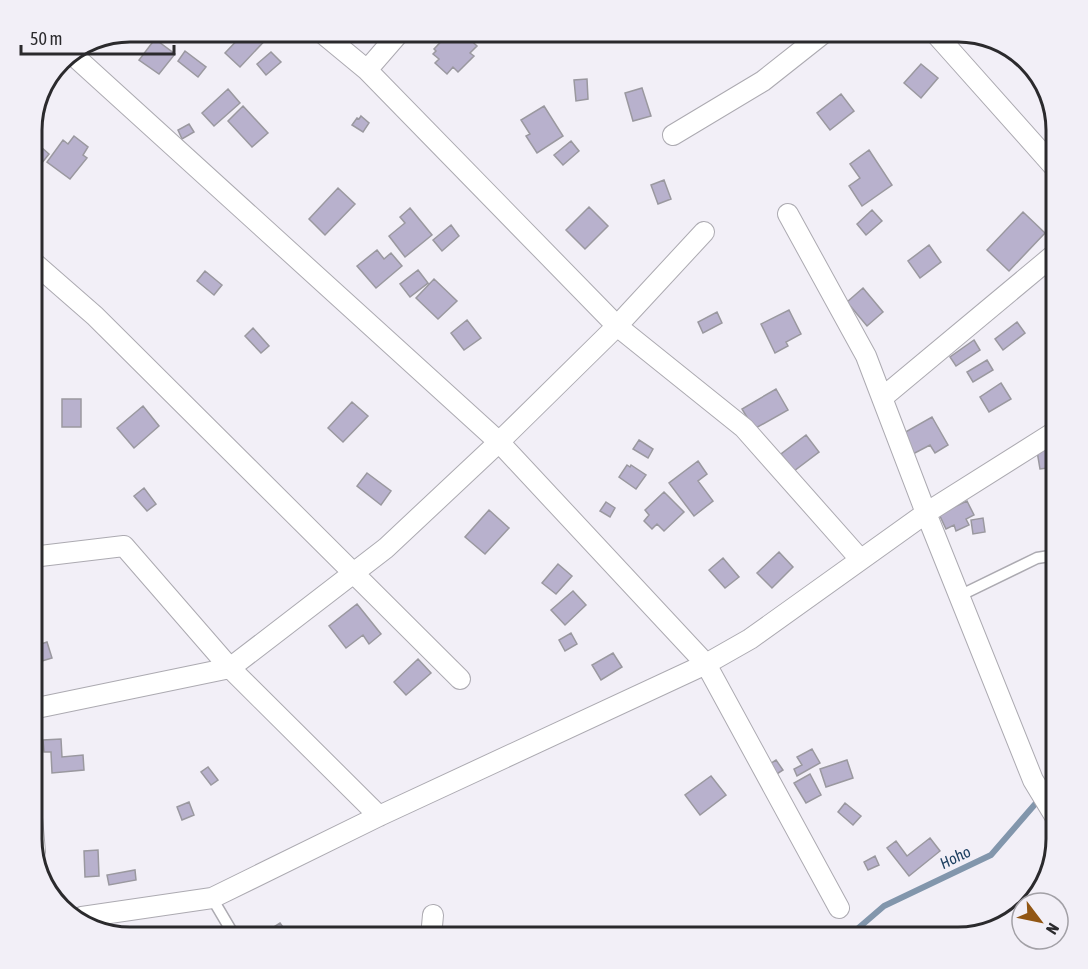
<svg xmlns="http://www.w3.org/2000/svg" width="1088" height="969" font-family="'Asap Condensed',sans-serif">
  <rect width="100%" height="100%" fill="#f2eff7"/>
  <g fill="none" stroke-linecap="round" stroke-linejoin="round">
    <path stroke="#8296ac" stroke-width="6" d="M848 937 884 906 991 855 1056 780"/>
  </g>
  <path fill="#b8b1cd" stroke="#9a989f" stroke-width="1.5" d="M179 32H201L192 42Z
    M245 32H273L240 67 225 53Z
    M450 32H462L477 46 470 53 474 56 458 72 453 67 447 74 435 63 439 59 433 54 436 51 434 49Z
    M155 39 175 54 159 74 139 60Z
    M185 51 206 67 198 77 178 61Z
    M271 52 281 62 266 75 257 64Z
    M921 64 938 78 921 98 904 83Z
    M587 79 588 99 576 101 574 80Z
    M642 88 651 116 633 121 625 93Z
    M228 89 240 103 214 126 202 113Z
    M841 94 854 111 830 130 817 113Z
    M243 106 268 133 252 147 228 121Z
    M544 106 563 136 537 153 526 136 530 134 521 120Z
    M361 116 369 123 363 132 352 125 357 118 359 119Z
    M189 124 194 132 182 139 178 130Z
    M74 136 88 147 83 155 87 158 70 179 47 162 63 140 68 144Z
    M32 139 49 154 41 164 32 157Z
    M571 141 579 151 563 165 554 155Z
    M869 150 892 185 862 206 849 186 860 178 850 164Z
    M664 180 671 199 658 204 651 185Z
    M338 188 355 204 325 235 309 219Z
    M589 207 608 226 585 249 566 230Z
    M410 208 432 235 405 257 389 236 405 223 400 217Z
    M872 210 882 221 866 235 857 224Z
    M1023 212 1045 233 1009 271 987 250Z
    M451 225 459 236 442 251 433 240Z
    M929 245 941 262 920 278 908 261Z
    M377 250 384 259 391 253 402 266 376 288 357 266Z
    M418 270 428 283 410 297 400 284Z
    M205 271 222 285 214 295 197 281Z
    M434 279 457 301 438 319 416 298Z
    M863 288 883 312 867 326 847 302Z
    M789 310 801 334 786 342 788 346 775 353 761 324Z
    M717 312 722 323 703 333 698 322Z
    M467 320 481 338 464 350 451 333Z
    M1017 322 1025 333 1003 350 995 339Z
    M253 328 269 346 261 353 245 336Z
    M974 340 980 350 956 366 950 357Z
    M987 360 993 370 973 382 967 372Z
    M1001 383 1011 399 989 412 980 397Z
    M776 389 788 410 754 429 742 409Z
    M62 399H81V427H62Z
    M352 402 368 416 343 442 328 428Z
    M143 406 159 426 134 448 117 428Z
    M932 417 948 445 935 453 930 445 913 454 902 434Z
    M806 435 819 452 794 471 781 454Z
    M639 440 653 449 648 458 633 449Z
    M1056 448V467L1040 469 1037 451Z
    M698 461 707 474 698 481 713 501 694 516 669 483Z
    M627 465 630 467 631 465 646 475 636 489 619 477Z
    M367 473 391 491 381 505 357 486Z
    M144 488 156 504 147 511 134 496Z
    M664 492 684 512 664 531 657 524 652 529 644 521 649 515 645 510Z
    M967 501 974 515 966 519 969 525 956 531 954 525 946 529 939 514Z
    M606 502 615 508 610 517 600 511Z
    M489 510 509 528 485 554 465 537Z
    M983 518 985 532 973 534 971 520Z
    M779 552 793 567 772 588 757 573Z
    M723 558 739 577 725 588 709 570Z
    M558 564 572 576 556 594 542 583Z
    M573 591 586 605 565 625 551 610Z
    M357 604 381 634 369 644 363 635 346 648 329 626Z
    M571 633 577 644 565 651 559 640Z
    M47 642 52 658 32 664V647Z
    M613 653 622 667 601 680 592 665Z
    M418 659 431 673 406 695 394 682Z
    M61 739 62 757 83 755 84 770 52 773 51 752H44L43 740Z
    M812 749 820 763 797 776 794 769 802 765 797 757Z
    M776 760 783 770 769 779 762 769Z
    M847 760 853 778 826 787 820 769Z
    M208 767 218 780 211 785 201 772Z
    M810 774 821 795 806 803 794 783Z
    M711 776 726 795 700 815 685 795Z
    M189 802 194 815 182 820 177 807Z
    M845 803 861 816 853 825 838 812Z
    M930 838 940 851 909 876 887 848 896 841 907 856Z
    M98 850 99 876 85 877 84 851Z
    M875 856 879 865 868 870 864 862Z
    M135 870 136 880 109 885 107 875Z
    M280 923 290 937H268L272 935 269 930Z"/>
  <g fill="none" stroke-linecap="round" stroke-linejoin="round">
    <g stroke="#acaab1" stroke-width="13">
      <path id="lane" d="M959 596 1037 558 1056 555
        M212 898 235 937"/>
    </g>
    <g stroke="#acaab1" stroke-width="22">
      <path id="street" d="M321 32 367 70 617 326 744 428 860 559
        M934 32 1056 169
        M72 54 499 442 706 664 839 908
        M367 70 400 32
        M673 135 763 81 825 32
        M788 214 866 356 926 513 1033 780 1056 818
        M32 261 95 316 460 679
        M882 398 1056 253
        M32 557 124 546 230 668 379 816
        M32 709 230 668 386 548 499 442 617 326 704 232
        M32 818 35 852
        M82 917 212 898 379 816 706 664 750 639 926 513 1056 431
        M431 937 433 915"/>
    </g>
    <use href="#lane" stroke="#fff" stroke-width="10"/>
    <use href="#street" stroke="#fff" stroke-width="20"/>
  </g>
  <g text-anchor="middle" stroke-width="4.5" stroke-linejoin="round" paint-order="stroke">
    <g font-size="16" font-style="italic" fill="#1e4061" stroke="#f2eff7">
      <text transform="translate(955 857) rotate(-26)" y="6">Hoho</text>
    </g>
  </g>
  <path d="M0 0H1088V969H0ZM130 42H958A88 88 0 0 1 1046 130V839A88 88 0 0 1 958 927H130A88 88 0 0 1 42 839V130A88 88 0 0 1 130 42Z" fill="#f2eff7" fill-rule="evenodd"/>
  <path fill="none" stroke="#2b2a2d" stroke-width="3" d="M130 42H958A88 88 0 0 1 1046 130V839A88 88 0 0 1 958 927H130A88 88 0 0 1 42 839V130A88 88 0 0 1 130 42Z"/>
  <g transform="translate(1040 921) rotate(122)"><circle r="28" fill="#f2eff7" stroke="#a2a0a6" stroke-width="1.5"/>
  <path d="M0-4.5L10 22L0 15L-10 22Z" fill="#915614"/>
  <text y="-9" font-size="16" font-weight="bold" text-anchor="middle" fill="#2b2a2d">N</text>
  </g>
  <path d="M21 45v9h153v-9" fill="none" stroke="#2b2a2d" stroke-width="3"/>
  <text x="30" y="45" font-size="18" fill="#2b2a2d" stroke="#f2eff7" stroke-width="4.5" paint-order="stroke">50 m</text>
</svg>
